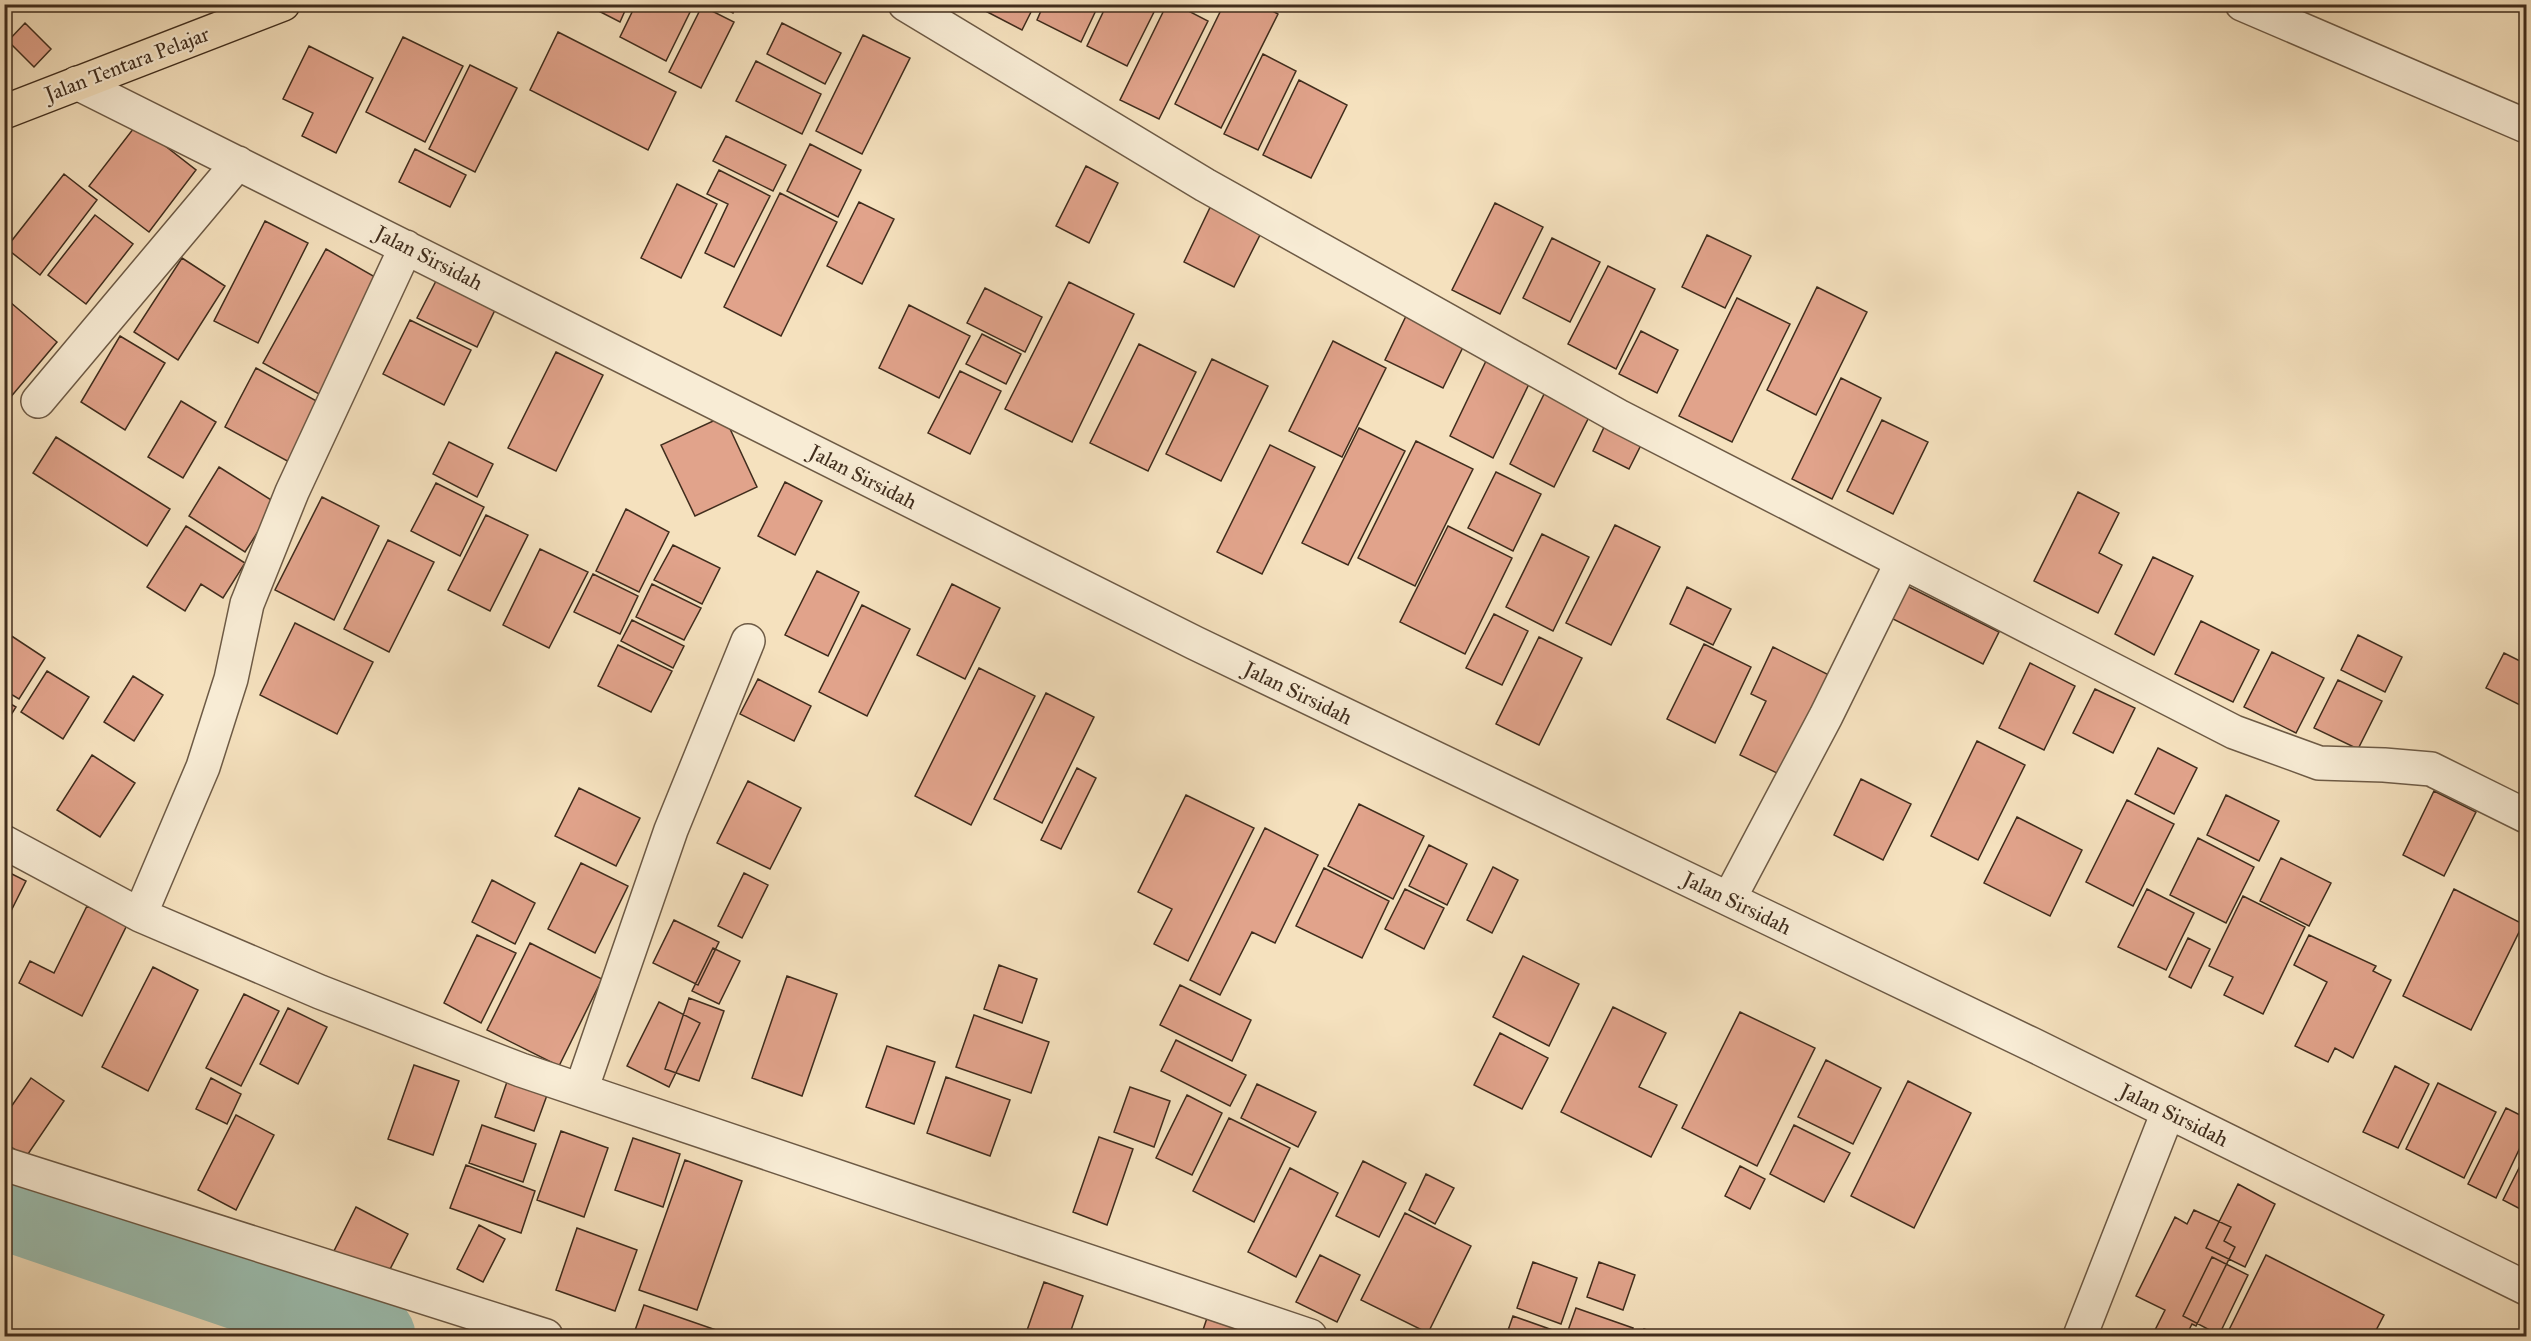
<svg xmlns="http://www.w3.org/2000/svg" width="2531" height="1341" font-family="'IM FELL Great Primer',serif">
  <rect width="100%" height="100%" fill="#f5e1be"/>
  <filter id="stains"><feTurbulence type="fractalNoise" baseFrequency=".00333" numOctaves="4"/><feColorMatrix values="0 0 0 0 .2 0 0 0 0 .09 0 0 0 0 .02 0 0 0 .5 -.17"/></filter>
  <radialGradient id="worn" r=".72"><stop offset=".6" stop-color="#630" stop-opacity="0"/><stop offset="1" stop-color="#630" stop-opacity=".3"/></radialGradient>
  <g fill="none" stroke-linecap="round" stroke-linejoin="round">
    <path stroke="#9cbeb0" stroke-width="81" d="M4 1209 375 1336"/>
  </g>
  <path fill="#e1a38b" stroke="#402d1d" stroke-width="1.5" d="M585 4H628L620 22Z
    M636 4H694L666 61 620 37Z
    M716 4H737L733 13Z
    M972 4H1035L1022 30Z
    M1044 4H1099L1081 42 1037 20Z
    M1107 4H1145L1155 10 1127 66 1087 46Z
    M1167 4H1175L1208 21 1159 119 1120 100Z
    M1224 4H1260L1278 14 1221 128 1175 104Z
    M702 6 734 22 701 88 669 72Z
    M25 23 51 49 34 67 8 41Z
    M782 23 841 53 825 84 767 54Z
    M558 32 676 92 648 150 530 90Z
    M863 35 910 58 862 154 816 131Z
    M403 37 463 66 425 142 366 112Z
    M309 46 373 78 336 153 302 136 313 113 283 99Z
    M1263 54 1296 71 1258 150 1224 134Z
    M756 61 821 94 802 134 736 101Z
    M470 65 517 88 475 172 429 149Z
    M1299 80 1347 105 1311 178 1263 155Z
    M137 124 196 170 149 232 89 186Z
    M726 136 786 165 773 191 713 161Z
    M810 144 861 170 838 217 787 191Z
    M415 149 466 175 450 207 399 182Z
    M1086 166 1118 183 1089 243 1056 226Z
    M719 170 770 196 734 267 705 253 728 204 707 194Z
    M64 174 97 200 40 275 6 248Z
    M677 184 717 204 681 278 641 258Z
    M780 193 837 222 781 336 724 307Z
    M1215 197 1266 223 1234 287 1184 262Z
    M859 202 894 219 862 284 827 266Z
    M1495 203 1543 227 1500 314 1452 290Z
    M95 215 133 244 86 304 48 275Z
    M265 221 308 243 258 343 214 321Z
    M1707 235 1751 256 1725 308 1682 287Z
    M1552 238 1600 262 1570 322 1523 298Z
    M326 249 382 281 319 394 263 363Z
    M182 258 225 286 178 360 134 332Z
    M1608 266 1655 289 1616 369 1568 344Z
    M436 281 495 310 477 347 417 318Z
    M1069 282 1134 314 1072 442 1005 409Z
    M1817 287 1867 312 1816 415 1767 390Z
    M985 288 1042 317 1025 352 967 323Z
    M1737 298 1790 324 1732 442 1679 416Z
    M10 302 57 342 4 405V308Z
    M909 305 970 336 939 398 879 368Z
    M1407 314 1465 343 1443 388 1385 360Z
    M410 320 471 350 444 405 383 374Z
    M1641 331 1678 350 1657 393 1619 374Z
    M982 334 1021 354 1006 384 966 364Z
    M120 336 165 363 125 430 81 402Z
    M1333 341 1386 368 1342 457 1289 431Z
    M1139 344 1196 372 1148 471 1090 443Z
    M556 352 603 375 556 471 508 448Z
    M1212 359 1268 386 1221 481 1166 454Z
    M1486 361 1530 382 1493 458 1450 436Z
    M256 368 322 404 291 463 225 427Z
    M960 371 1001 391 970 454 928 433Z
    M1841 378 1881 398 1832 499 1792 479Z
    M1548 386 1593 409 1554 487 1510 464Z
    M181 401 216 422 183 478 148 457Z
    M724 416 757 487 695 516 661 445Z
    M1882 420 1928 442 1893 514 1847 491Z
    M1606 423 1643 441 1629 469 1593 451Z
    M1359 428 1405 451 1348 565 1302 543Z
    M56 437 170 509 147 546 33 473Z
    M1416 441 1473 469 1415 586 1358 558Z
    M449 442 493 464 477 497 433 474Z
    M1270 445 1315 467 1262 574 1217 552Z
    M219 467 276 503 245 552 189 516Z
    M1496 472 1541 494 1513 551 1468 528Z
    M785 482 822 501 795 555 758 536Z
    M436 483 484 507 460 556 411 531Z
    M2078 492 2119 513 2099 553 2122 565 2098 613 2034 581Z
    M322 497 379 526 334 620 275 590Z
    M626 509 669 532 639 592 596 571Z
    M486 515 528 535 490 611 448 590Z
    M1615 525 1660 547 1611 645 1566 623Z
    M186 526 245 563 223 598 201 584 185 611 147 587Z
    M1448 526 1512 558 1465 654 1400 622Z
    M1542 534 1589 557 1553 631 1506 607Z
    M388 540 434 562 389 652 344 629Z
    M673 545 720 568 702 604 654 580Z
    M540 549 588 572 549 648 503 625Z
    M2153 557 2193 576 2154 655 2115 634Z
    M817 571 859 592 828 656 785 635Z
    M593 574 638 596 620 634 574 612Z
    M652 584 701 608 684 640 636 617Z
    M952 584 1000 608 965 679 917 655Z
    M1905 585 1999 632 1983 664 1889 617Z
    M1687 587 1731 609 1713 645 1670 624Z
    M862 605 910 629 867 716 819 692Z
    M1494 614 1528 631 1502 685 1466 668Z
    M632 620 684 646 673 668 621 641Z
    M2201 621 2259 650 2233 702 2175 674Z
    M295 623 373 662 337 734 260 695Z
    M4 631 45 658 19 699 4 690Z
    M2358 635 2402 657 2385 692 2341 670Z
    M1539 637 1582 658 1539 745 1496 724Z
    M1704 644 1751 667 1715 743 1667 719Z
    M618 645 672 671 651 712 598 686Z
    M1773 647 1833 677 1783 776 1740 755 1766 701 1751 694Z
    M2272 652 2324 678 2296 733 2244 707Z
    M2504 653 2526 664V708L2486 688Z
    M2030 663 2075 686 2044 750 1999 728Z
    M979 668 1035 696 971 825 915 796Z
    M47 671 89 697 63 739 21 712Z
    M133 676 163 695 134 741 104 722Z
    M758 679 811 706 794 741 740 714Z
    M2338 680 2382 701 2358 749 2314 728Z
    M2095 689 2135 708 2113 753 2073 733Z
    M1046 693 1094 717 1042 823 994 799Z
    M4 700 16 707 4 726Z
    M1977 741 2025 765 1978 860 1931 836Z
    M2158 748 2197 768 2174 814 2135 794Z
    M92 755 135 783 100 837 57 810Z
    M1077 768 1096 778 1061 849 1041 840Z
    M1861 779 1911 804 1883 860 1834 835Z
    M748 781 801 808 770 869 717 843Z
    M579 788 640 818 616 866 555 836Z
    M2434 791 2476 812 2444 876 2403 855Z
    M1186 795 1254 828 1188 961 1154 944 1172 909 1138 892Z
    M2226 795 2279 821 2259 861 2207 835Z
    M2127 800 2174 824 2133 906 2086 882Z
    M1359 804 1424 836 1393 899 1328 866Z
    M2017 817 2082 850 2050 916 1984 883Z
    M1265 828 1318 855 1275 943 1252 932 1220 995 1190 980Z
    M2198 838 2254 867 2226 923 2170 895Z
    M1429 845 1467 864 1447 905 1409 886Z
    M2281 858 2331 883 2309 926 2260 901Z
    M581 863 628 886 595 953 548 929Z
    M1493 867 1518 880 1492 933 1467 920Z
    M1324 868 1389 901 1362 958 1296 926Z
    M4 870 26 881 4 925Z
    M744 873 768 885 742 938 718 926Z
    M492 880 535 903 515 944 472 922Z
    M1405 889 1444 908 1424 949 1385 929Z
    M2147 889 2194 913 2166 970 2118 947Z
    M2454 889 2523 924 2471 1030 2403 996Z
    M2243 896 2305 927 2263 1014 2224 995 2233 977 2209 966Z
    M87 906 127 925 82 1016 19 983 30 961 54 973Z
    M674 920 719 942 698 985 653 963Z
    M477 935 516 953 481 1023 444 1003Z
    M2309 935 2376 966 2373 971 2391 980 2353 1058 2335 1048 2328 1062 2295 1046 2327 982 2294 965Z
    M2188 938 2210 949 2191 988 2169 977Z
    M530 943 602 979 559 1066 487 1030Z
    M713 948 740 961 719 1004 692 991Z
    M1523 956 1579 984 1549 1046 1493 1017Z
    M999 965 1037 979 1022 1023 984 1009Z
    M153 967 198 990 148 1091 102 1067Z
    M787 976 837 994 802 1096 752 1078Z
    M1180 985 1251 1020 1232 1061 1160 1025Z
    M244 994 279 1011 241 1086 206 1068Z
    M689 998 724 1011 699 1081 665 1069Z
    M659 1002 700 1023 669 1087 627 1066Z
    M1613 1007 1666 1033 1639 1087 1677 1105 1651 1157 1561 1112Z
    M288 1008 327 1027 298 1084 260 1064Z
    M1740 1012 1815 1048 1757 1166 1682 1128Z
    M974 1015 1049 1042 1031 1093 956 1067Z
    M1500 1033 1548 1058 1522 1109 1474 1085Z
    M1176 1040 1246 1075 1230 1106 1161 1071Z
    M887 1046 935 1062 914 1124 866 1107Z
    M1826 1060 1881 1088 1853 1144 1798 1117Z
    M414 1065 459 1081 433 1155 388 1139Z
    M2395 1066 2429 1084 2398 1148 2363 1132Z
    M510 1073 550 1087 534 1131 495 1117Z
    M946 1077 1010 1100 990 1156 927 1133Z
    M31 1078 64 1101 26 1157 4 1142V1117Z
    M211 1078 241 1094 227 1124 196 1109Z
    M1908 1081 1971 1113 1914 1228 1851 1196Z
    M2438 1083 2496 1112 2464 1178 2406 1149Z
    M1257 1084 1316 1112 1298 1147 1241 1118Z
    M1130 1087 1170 1101 1154 1147 1114 1132Z
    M1187 1095 1222 1113 1192 1175 1156 1158Z
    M2506 1108 2526 1118V1135L2496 1198 2468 1184Z
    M236 1115 274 1135 236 1210 198 1190Z
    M1229 1118 1290 1148 1254 1222 1193 1191Z
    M482 1125 536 1144 523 1182 469 1163Z
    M1794 1125 1850 1153 1824 1202 1770 1174Z
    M561 1131 608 1148 584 1217 537 1200Z
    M1099 1137 1133 1149 1107 1225 1073 1212Z
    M633 1138 680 1154 663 1207 615 1190Z
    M2526 1154V1212L2503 1200Z
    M685 1160 742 1181 697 1310 639 1290Z
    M1363 1161 1406 1183 1379 1237 1336 1216Z
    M466 1165 535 1191 521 1233 450 1208Z
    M1740 1166 1765 1179 1750 1209 1725 1196Z
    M1290 1168 1338 1193 1296 1277 1248 1252Z
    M1426 1174 1454 1188 1435 1224 1409 1210Z
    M2238 1184 2275 1204 2245 1267 2206 1248Z
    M356 1207 408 1234 384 1281 332 1255Z
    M2194 1210 2231 1227 2224 1241 2235 1247 2196 1326 2192 1324 2186 1336H2152L2165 1310 2136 1296 2175 1217 2187 1224Z
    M1405 1213 1471 1246 1428 1333 1361 1300Z
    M479 1225 505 1239 483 1282 457 1269Z
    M577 1228 637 1250 615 1311 556 1290Z
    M1320 1255 1360 1275 1337 1322 1296 1302Z
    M2266 1255 2384 1315 2373 1336H2226Z
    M2212 1257 2248 1275 2219 1335 2183 1316Z
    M1533 1262 1577 1278 1561 1324 1517 1308Z
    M1599 1262 1635 1275 1623 1310 1587 1297Z
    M1044 1282 1083 1296 1069 1336H1025Z
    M644 1305 716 1330 714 1336H633Z
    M1576 1308 1633 1328 1629 1336H1566Z
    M1513 1316 1561 1333 1560 1336H1506Z
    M1207 1318 1258 1336H1201Z
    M1644 1329 1665 1336H1641Z"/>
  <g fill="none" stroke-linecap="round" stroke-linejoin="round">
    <g stroke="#6d5a45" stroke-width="36">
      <path id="minor" d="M905 4 1205 185 1618 416 2234 732 2319 763 2384 765 2431 769 2526 816
        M2242 4 2526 126
        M77 83 1195 643 2031 1044 2526 1288
        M38 401 238 163
        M4 842 140 915 320 992 521 1070 1310 1336
        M1729 899 1826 716 1902 562
        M140 915 203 767 231 679 247 604 292 492 406 247
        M581 1090 671 830 748 641
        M4 1164 546 1336
        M2080 1336 2168 1112"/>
    </g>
    <g stroke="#402d1d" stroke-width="36">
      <path id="highway" d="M4 112 283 4"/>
    </g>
    <use href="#minor" stroke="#f8ecd5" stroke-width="33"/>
    <use href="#highway" stroke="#f5e1be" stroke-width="33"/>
  </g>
  <g text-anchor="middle" stroke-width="4.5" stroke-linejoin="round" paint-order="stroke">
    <g font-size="21" fill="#402d1d" stroke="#f8ecd5">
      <text transform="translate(127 64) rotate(-21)" y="7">Jalan Tentara Pelajar</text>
      <text transform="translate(429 258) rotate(27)" y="7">Jalan Sirsidah</text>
      <text transform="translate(863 477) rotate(27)" y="7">Jalan Sirsidah</text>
      <text transform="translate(1298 693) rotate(26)" y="7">Jalan Sirsidah</text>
      <text transform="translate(1737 903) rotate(26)" y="7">Jalan Sirsidah</text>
      <text transform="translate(2174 1115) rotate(26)" y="7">Jalan Sirsidah</text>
    </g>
  </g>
  <rect width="2531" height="1341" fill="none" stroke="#f5e1be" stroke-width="24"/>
  <rect x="6" y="6" width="2519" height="1329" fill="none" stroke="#402d1d" stroke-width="3"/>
  <rect x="12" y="12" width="2507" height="1317" fill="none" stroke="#402d1d" stroke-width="1.5"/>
  <rect width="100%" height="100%" filter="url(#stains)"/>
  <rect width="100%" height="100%" fill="url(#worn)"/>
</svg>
